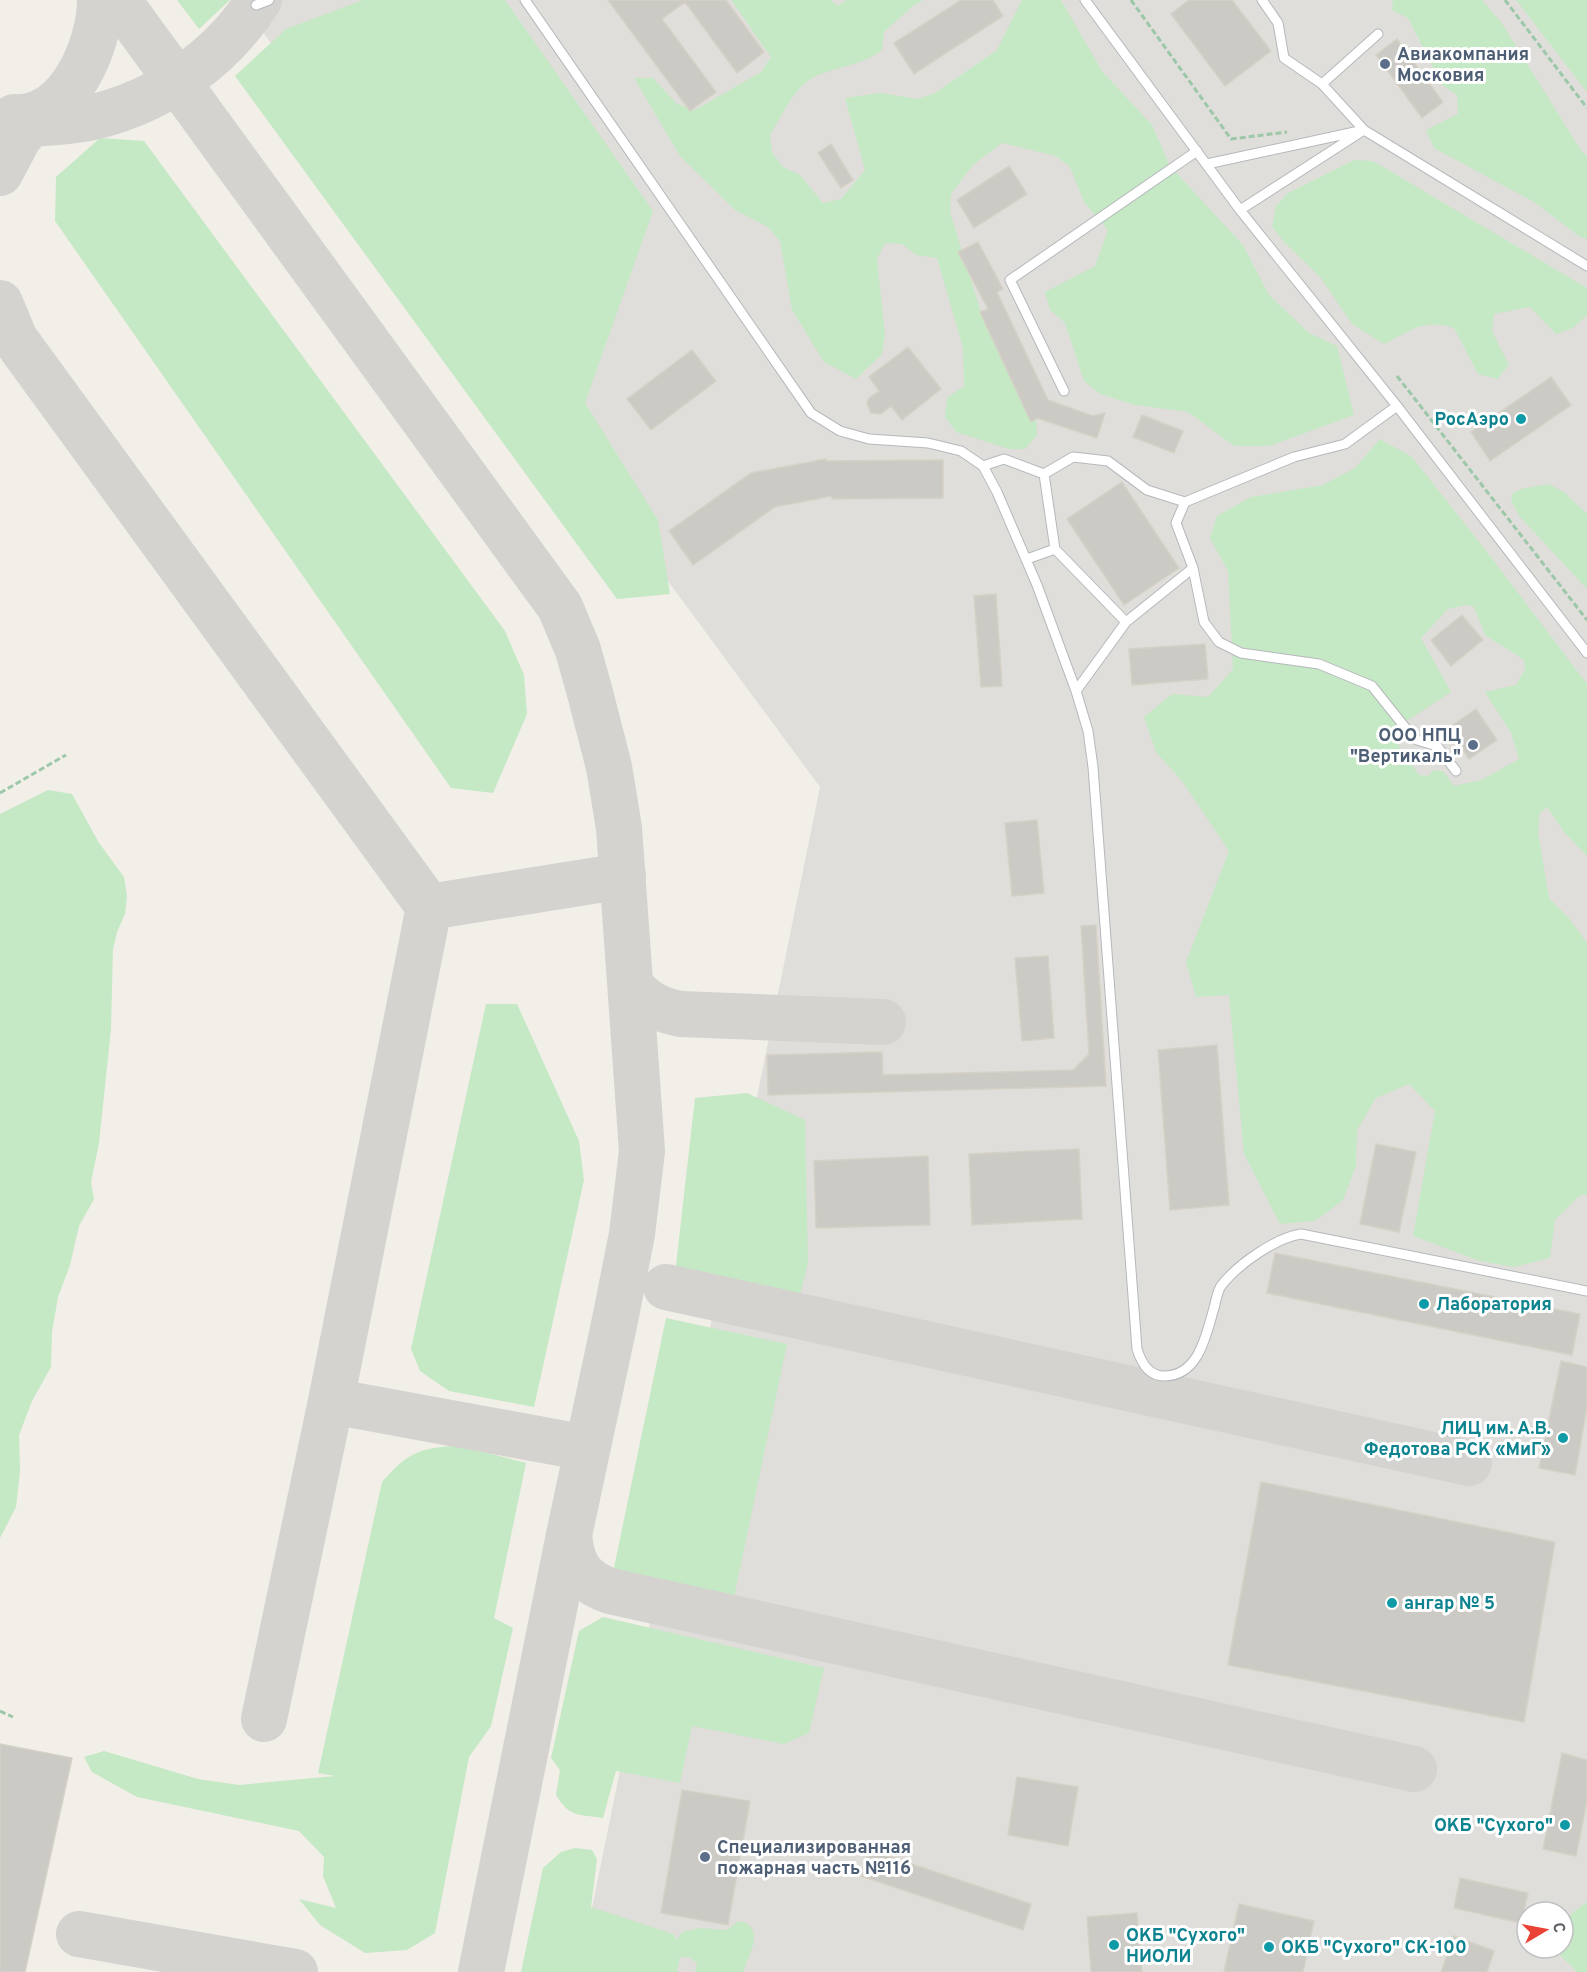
<svg xmlns="http://www.w3.org/2000/svg" width="1587" height="1972" font-family="Overpass,sans-serif">
  <rect width="100%" height="100%" fill="#f1efe8"/>
  <path fill="#e0deda" fill-rule="evenodd" d="M239 0H1587V1972H579L820 787ZM1527 1912H1563V1948H1527Z"/>
  <path fill="#c5e8c5" fill-rule="evenodd" d="M177 0H230L199 29Z
    M363 0H505L653 211 585 403 658 520 670 594 617 599 235 76 286 29Z
    M731 0H831L838 6 846 0H923L913 6 884 32 882 50C859 67 841 65 816 76 795 85 782 116 770 135L772 152 783 167 800 175 823 203 841 199 865 170 845 98 880 93 918 99 935 93 997 50 1022 0H1061L1102 71 1152 125 1170 166 1243 245 1269 295 1309 333 1337 346 1354 415 1269 446H1234L1188 412 1135 405 1100 394 1084 381 1065 323 1050 310 1045 292 1095 266 1108 230 1084 202 1070 167 1056 156 1002 143 973 165 951 194 950 212 984 322 1024 405 1036 418 1037 435 1025 449H1009L956 432 945 417 947 398 964 386 963 348 937 258 916 255 902 244 885 243 877 259 885 336 882 354 856 379 824 362 792 310 780 241 768 227 735 210 680 156 634 78H653L677 104 695 110 761 72 771 57Z
    M1393 0H1482L1501 22 1582 152 1587 156V239L1580 237 1534 202 1434 148 1426 130 1458 114 1457 95 1442 85 1408 18 1392 10Z
    M1516 0H1587V92Z
    M100 138 144 141 505 631 524 675 527 714 493 793 451 788 55 221 56 177Z
    M1354 160 1373 161 1587 288V315L1573 328 1556 334 1530 307 1494 314 1492 331 1509 365 1497 379 1478 374 1454 328C1423 318 1411 331 1384 344L1352 324 1321 278 1283 241 1272 227 1276 206 1288 193Z
    M1380 439 1412 457 1484 548 1587 684V856L1564 832 1547 807 1540 813 1538 832 1549 898 1568 917 1587 943V1194L1579 1196 1555 1220 1550 1258 1514 1267 1480 1261 1413 1236 1435 1111 1409 1084 1376 1098 1357 1130 1356 1166 1343 1200 1315 1221 1280 1224 1244 1154 1229 995 1196 997 1186 962 1229 851 1182 781 1156 752 1144 717 1172 694 1208 697 1233 669 1228 571 1210 538 1217 516 1251 497 1323 485 1355 468ZM1466 605 1474 607 1485 635 1524 660 1525 669 1516 685 1485 692 1511 733 1519 759 1481 780 1454 786 1443 771 1434 770 1428 776 1419 775 1397 743 1402 724 1451 692 1421 638 1448 609Z
    M1549 484 1565 493 1587 514V589L1520 517 1511 501 1513 493 1521 489Z
    M48 790 72 794 99 843 124 877 127 896 125 914 117 932 113 949 111 1029 99 1143 91 1182 94 1199 79 1226 70 1265 58 1297 52 1332 51 1367 32 1401 19 1435 20 1471 16 1507 0 1538V814Z
    M486 1004H517L579 1141 584 1180 534 1407 449 1391 420 1371 411 1349Z
    M747 1093 805 1120 808 1263 796 1311 674 1283 695 1098Z
    M666 1318 787 1344 732 1607 611 1582Z
    M461 1446 526 1463 494 1618 513 1628 491 1726 469 1757 435 1933 407 1950 365 1953 320 1925 299 1899 336 1908 323 1876 324 1857 299 1831 137 1797 92 1772 84 1757 104 1751 198 1779 239 1785 335 1776 318 1773 382 1482C408 1452 421 1447 461 1446Z
    M603 1617 824 1668 809 1733 784 1744 692 1726 680 1783 616 1771 603 1818C578 1814 570 1818 556 1795L560 1770 551 1758 579 1631Z
    M575 1848 592 1850 597 1859 591 1907 673 1934 677 1940 682 1932 700 1928 727 1930 738 1921C767 1926 749 1954 743 1972H695L697 1963 689 1957H680L677 1972H521L543 1868 561 1852Z
    M1587 1902V1972H1577L1556 1951 1557 1948H1563C1563 1921 1565 1917 1587 1902Z"/>
  <g fill="none" stroke-linecap="round" stroke-linejoin="round">
    <path stroke="#d4d3d0" stroke-width="46" d="M118 0 560 607 578 650 590 693 609 767 619 828 642 1151 632 1234 615 1320 569 1535 481 1972
      M14 117C68 121 100 46 100 0
      M23 118 30 124C51 123 73 122 94 117 162 100 221 59 259 0
      M0 173 19 137 43 111
      M0 303 15 339 429 907 331 1401 587 1448
      M429 907 623 876
      M631 986C644 1002 659 1010 681 1014L883 1022
      M666 1287 1469 1463
      M569 1535C572 1565 580 1580 610 1591L1414 1769
      M264 1719 331 1401
      M79 1934 295 1972"/>
  </g>
  <path fill="#cccac5" stroke="#d6d1c6" stroke-width="1.5" d="M608 0H726L764 52 737 73 685 2 662 19 716 92 690 111Z
    M961 0H993L1003 16 914 74 894 43Z
    M1189 0H1232L1271 51 1225 86 1171 14Z
    M1397 39 1443 102 1422 118 1376 55Z
    M831 144 853 180 841 188 818 153Z
    M1009 166 1027 194 974 228 957 200Z
    M978 242 1003 289 997 292 1048 400 1093 416 1105 413 1097 438 1037 418 1031 422 980 312 988 309 958 252Z
    M908 347 941 389 902 420 891 406 881 414 871 413 867 403 869 398 879 391 869 377Z
    M692 350 716 381 651 430 627 399Z
    M1551 377 1571 405 1490 461 1471 432Z
    M1142 415 1183 431 1174 453 1133 437Z
    M826 459V461L943 460V498L832 499V496L775 507 693 565 669 531 751 473Z
    M1122 482 1179 568 1124 605 1067 519Z
    M996 594 1002 686 981 687 974 596Z
    M1462 615 1483 640 1451 666 1431 640Z
    M1205 644 1208 679 1132 685 1129 649Z
    M1476 709 1497 740 1469 759 1448 728Z
    M1037 820 1044 893 1012 896 1005 823Z
    M1096 925 1106 1086 768 1095 767 1055 882 1052 883 1075 1073 1070 1089 1054 1081 926Z
    M1048 956 1054 1038 1022 1041 1015 958Z
    M1217 1045 1229 1205 1170 1210 1158 1050Z
    M1376 1144 1416 1152 1399 1232 1360 1224Z
    M1079 1149 1082 1219 972 1225 969 1154Z
    M928 1156 930 1225 816 1228 814 1161Z
    M1275 1253 1580 1314 1572 1355 1267 1293Z
    M1561 1361 1587 1367V1407L1575 1475 1539 1468Z
    M1261 1482 1555 1542 1524 1722 1228 1665Z
    M0 1744 72 1758 25 1972H0Z
    M1562 1753 1587 1760V1801L1576 1856 1543 1849Z
    M1017 1777 1078 1787 1068 1846 1008 1835Z
    M682 1790 750 1801 728 1925 661 1913Z
    M870 1850 1031 1904 1023 1930 861 1876Z
    M1460 1878 1528 1893 1521 1923 1454 1908Z
    M1239 1904 1314 1921 1303 1972H1224Z
    M1137 1913 1142 1972H1091L1087 1917Z
    M1454 1936 1494 1951 1487 1972H1441Z"/>
  <g fill="none" stroke-linecap="round" stroke-linejoin="round">
    <g stroke="#b5b8bc" stroke-width="11">
      <path id="lane" d="M525 0 811 413 840 431 869 439 928 443 961 451 983 466 997 492 1037 585 1076 691 1088 731 1093 767 1137 1349C1141 1362 1149 1376 1164 1376 1199 1376 1206 1335 1214 1308 1216 1301 1217 1292 1221 1286 1237 1265 1275 1238 1301 1234L1587 1291
        M1085 0 1240 210 1397 406 1587 653
        M256 5 269 0
        M1322 84 1378 34
        M1207 164 1364 130 1587 266
        M1240 210 1364 130 1322 84 1284 58 1278 23 1262 0
        M1064 391 1010 280 1197 151
        M1397 406 1345 444 1294 457 1185 502 1176 523 1193 568 1204 622 1219 642 1241 653 1319 664 1372 686 1412 736 1417 740 1437 746 1456 771
        M983 466 1004 459 1044 474
        M1027 559 1055 549
        M1126 622 1193 568
        M1076 691 1126 622 1055 549 1044 474 1073 457 1108 461 1147 490 1185 502"/>
    </g>
    <path stroke="#9cc7a9" stroke-width="3" stroke-dasharray="6 3" stroke-linecap="butt" d="M1131 0 1231 139 1287 132
      M1505 0 1587 108
      M1397 376 1587 620
      M0 793 66 755
      M0 1711 13 1717"/>
    <use href="#lane" stroke="#fff" stroke-width="9"/>
  </g>
  <g fill="#5c6f8a" stroke="#fff" stroke-width="2">
    <circle cx="1385" cy="64" r="6"/>
    <circle cx="1473" cy="745" r="6"/>
    <circle cx="705" cy="1857" r="6"/>
  </g>
  <g fill="#0f9aa8" stroke="#fff" stroke-width="2">
    <circle cx="1521" cy="419" r="6"/>
    <circle cx="1424" cy="1304" r="6"/>
    <circle cx="1563" cy="1438" r="6"/>
    <circle cx="1392" cy="1603" r="6"/>
    <circle cx="1565" cy="1825" r="6"/>
    <circle cx="1114" cy="1945" r="6"/>
    <circle cx="1269" cy="1947" r="6"/>
  </g>
  <g text-anchor="middle" stroke-width="6" stroke-linejoin="round" paint-order="stroke">
    <g font-size="18" font-weight="bold" fill="#4e5e75" stroke="#fff" text-anchor="start">
      <text x="1397" y="60">Авиакомпания<tspan x="1397" dy="21">Московия</tspan></text>
      <text x="1461" y="741" text-anchor="end">ООО НПЦ<tspan x="1461" dy="21">"Вертикаль"</tspan></text>
      <text x="717" y="1853">Специализированная<tspan x="717" dy="21">пожарная часть №116</tspan></text>
    </g>
    <g font-size="18" font-weight="bold" fill="#0d838f" stroke="#fff" text-anchor="start">
      <text x="1509" y="425" text-anchor="end">РосАэро</text>
      <text x="1436" y="1310">Лаборатория</text>
      <text x="1551" y="1434" text-anchor="end">ЛИЦ им. А.В.<tspan x="1551" dy="21">Федотова РСК «МиГ»</tspan></text>
      <text x="1404" y="1609">ангар № 5</text>
      <text x="1553" y="1831" text-anchor="end">ОКБ "Сухого"</text>
      <text x="1126" y="1941">ОКБ "Сухого"<tspan x="1126" dy="21">НИОЛИ</tspan></text>
      <text x="1281" y="1953">ОКБ "Сухого" СК-100</text>
    </g>
  </g>
  <g transform="translate(1545 1930) rotate(80)"><circle r="28" fill="#ffffff" stroke="#bfc1c3" stroke-width="1.5"/>
  <path d="M0-4.5L10 22L0 15L-10 22Z" fill="#ea4335"/>
  <text y="-9" font-size="16" font-weight="bold" text-anchor="middle" fill="#5f6368">С</text>
  </g>
</svg>
